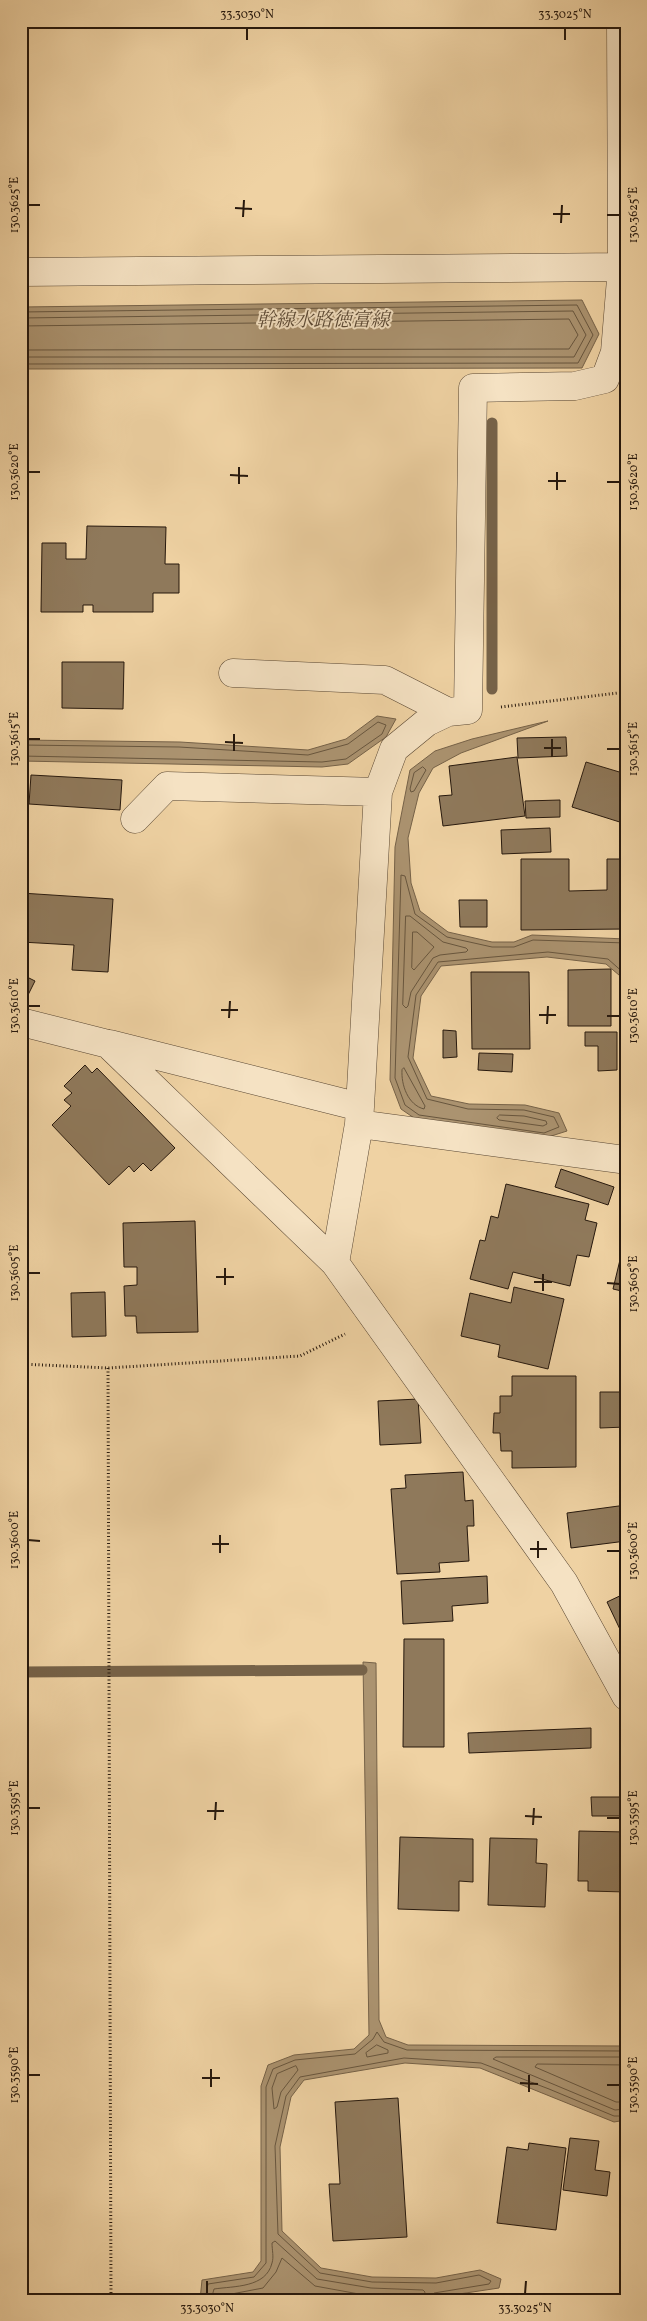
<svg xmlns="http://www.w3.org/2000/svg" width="647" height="2321" font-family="Vollkorn,'Noto Serif JP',serif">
  <rect width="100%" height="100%" fill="#efd2a3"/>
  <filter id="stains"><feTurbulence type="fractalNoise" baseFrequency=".004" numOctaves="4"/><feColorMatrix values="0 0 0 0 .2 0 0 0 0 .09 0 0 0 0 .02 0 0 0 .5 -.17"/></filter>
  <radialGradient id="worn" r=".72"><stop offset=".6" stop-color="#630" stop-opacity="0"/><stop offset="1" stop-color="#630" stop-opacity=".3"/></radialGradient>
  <path fill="#ab9370" stroke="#766248" d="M582 300 599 334 582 368 21 369V307Z
    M377 716 396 719 386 737 348 764 322 767 21 761V740L180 742 308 750 346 739Z
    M548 721 461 753 433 768 419 793 408 838 411 883 420 911 448 932 492 942H514L532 935 626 939V981L606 964 547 957 441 966 421 996 413 1058 431 1096 469 1104 525 1105 559 1113 567 1131 545 1138 417 1120 401 1109 390 1080 395 847 410 770 435 751 472 739Z
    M363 1662 376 1663 379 2020 386 2037 408 2045 626 2046V2120L614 2122 480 2068 405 2063 304 2080 291 2097 280 2147 282 2231 321 2268 372 2277 436 2278 480 2270 501 2279 499 2288 419 2300H200L202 2280 253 2272 261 2261V2086L268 2065 294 2055 354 2049 369 2035Z"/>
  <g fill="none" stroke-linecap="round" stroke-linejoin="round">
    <path stroke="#68563e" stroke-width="1" d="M21 312 577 305 593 335 578 363 21 364
      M21 318 573 311 586 335 574 357H21
      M21 326 569 319 578 335 569 349 21 350
      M21 745 179 747 308 755 348 744 378 722 386 725 382 734 346 759 322 762 21 756
      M423 767 426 770 414 791 411 792 410 789 414 773Z
      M406 916H410L443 942 466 948 468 950 466 952 440 955 433 958 411 992 408 1006 406 1008 403 1005Z
      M413 932H417L434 947 414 970 412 968Z
      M626 943 533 940 514 947H492L447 937 415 914 405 876 401 875 395 1078 405 1105 419 1115 544 1133 559 1127 554 1117 524 1110 468 1109 427 1099 408 1057 416 995 438 962 548 952 608 959 626 975
      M404 1068 425 1106 424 1109C408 1105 401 1085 402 1070Z
      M500 1115 524 1116 546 1121 547 1124 543 1126 499 1120 497 1118Z
      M377 2045 388 2050V2053L367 2057 366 2053Z
      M626 2057H496L493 2059 615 2110 626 2109
      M626 2065 537 2064 535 2067 616 2102H626
      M296 2066 298 2070 281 2092 277 2107 274 2109 272 2088 277 2074Z
      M205 2300 208 2284 254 2277 266 2263V2087L273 2069 295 2060 355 2054 373 2039 377 2032 384 2042 407 2050 626 2051
      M211 2300 214 2289C234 2286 266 2288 272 2263 274 2257 272 2250 272 2243L275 2241 317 2279 371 2288 423 2290 425 2292 423 2300
      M219 2300 221 2296 263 2288 276 2272 282 2258 315 2286 370 2296 414 2297 416 2300
      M430 2300 434 2293 489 2284 491 2281 479 2275 436 2283 372 2282 320 2273 278 2234 275 2146 286 2096 300 2077 404 2058 481 2063 549 2089 614 2116H626"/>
    <path stroke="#766248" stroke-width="11" d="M492 689V423
      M21 1672 362 1670"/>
  </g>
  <path fill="#8f795b" stroke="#26180d" d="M87 526 166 527 165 564H179V593H153V612H93V605H83V612H41L42 543H66V559H86Z
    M21 543H23V591H21Z
    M62 662H124L123 709 62 708Z
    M566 737 567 756 518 758 517 738Z
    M517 757 525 816 443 826 439 796 452 795 449 766Z
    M586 762 626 774V824L572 807Z
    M31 775 122 780 120 810 29 804Z
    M560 800V817L526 818 525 801Z
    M550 828 551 852 502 854 501 830Z
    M521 859H569V891L607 890V859H626V929L521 930Z
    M21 893 113 899 108 972 72 970 74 945 21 942Z
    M459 900H487V927H460Z
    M611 969V1026H568V970Z
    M471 972H529L530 1049H472Z
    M21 974 35 981 26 999 21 996Z
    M443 1030 456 1031 457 1057 443 1058Z
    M585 1032H617V1070L598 1071V1046H585Z
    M479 1053 513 1054 512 1072 478 1070Z
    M85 1065 92 1073 97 1068 175 1148 151 1171 143 1163 134 1172 129 1166 109 1185 52 1125 71 1106 64 1100 72 1093 64 1086Z
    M561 1169 614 1187 608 1205 555 1187Z
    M506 1184 589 1204 585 1220 597 1223 589 1257 577 1255 570 1286 513 1272 508 1289 470 1279 480 1240 485 1241 491 1216 498 1218Z
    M195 1221 198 1332 137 1333 136 1316H125L124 1286 137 1285V1267H124L123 1223Z
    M625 1239H626V1292L613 1289Z
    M514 1287 564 1299 548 1369 498 1357 500 1345 461 1336 470 1293 511 1303Z
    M105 1292 106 1336 72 1337 71 1293Z
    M621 1314H626V1382H621Z
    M512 1376H576V1467L512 1468V1451H501L500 1433H493L494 1413H500V1396H512Z
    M600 1392H626V1427L600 1428Z
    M418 1399 421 1443 380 1445 378 1401Z
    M463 1472 465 1501 473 1500 474 1526H467L469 1561 439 1563 440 1572 397 1574 391 1489 406 1488 405 1475Z
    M626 1505V1541L571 1548 567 1513Z
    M487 1576 488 1603 452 1606 453 1621 403 1624 401 1581Z
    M626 1593V1642L607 1602Z
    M404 1639H444V1747H403Z
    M591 1728V1748L469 1753 468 1733Z
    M591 1797H626V1816H592Z
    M579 1831 626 1832V1892L588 1891V1881H578Z
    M400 1837 473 1839V1882L459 1881V1911L398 1909Z
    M490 1838 537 1839 536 1863 547 1864 545 1907 488 1905Z
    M398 2098 407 2237 333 2241 329 2184H340L335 2102Z
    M570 2138 599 2141 595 2170 610 2172 607 2196 563 2190Z
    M529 2143 566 2148 556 2230 497 2223 507 2147 528 2150Z"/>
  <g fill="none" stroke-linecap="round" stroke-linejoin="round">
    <g stroke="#584632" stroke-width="29">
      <path id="minor" d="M621 21 622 267 615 352 605 379 575 386 473 388 468 710 448 712 427 722 394 749 378 792 359 1124 335 1263 564 1583 626 1696
        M21 272 626 267
        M233 673 385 680 448 712
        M135 819 167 786 378 792
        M21 1022 108 1044 335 1263
        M110 1044 360 1107
        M359 1124 626 1160"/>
    </g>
    <path stroke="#26180d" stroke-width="3" stroke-dasharray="1 2.5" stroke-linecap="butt" d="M501 707 626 692
      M21 1364 108 1368 300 1356 345 1334
      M108 1368 111 2300"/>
    <use href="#minor" stroke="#f5e2c3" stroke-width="28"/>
  </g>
  <path fill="none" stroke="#26180d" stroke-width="2" d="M247 40V28M565 40V28M28 205H40M235 208 252 209M553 214H570M607 215H620M243 217 244 200M561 223 562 205M28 472H40M230 475 248 476M548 481H566M607 482H620M239 484V467M557 490V472M28 739H40M225 742 243 743M544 748H561M607 749H620M234 751V734M552 757V739M28 1006H40M221 1010H238M539 1015H556M607 1016H620M229 1018 230 1001M547 1024 548 1006M28 1273H40M216 1277H234M534 1282H552M607 1283 620 1284M225 1285V1268M543 1291V1274M28 1540 40 1541M212 1544H229M530 1549H547M607 1551H620M220 1553V1535M538 1558V1541M28 1808H40M207 1811H224M525 1816 542 1817M607 1818H620M215 1820 216 1802M533 1825 534 1808M28 2075H40M202 2078H220M520 2083 538 2084M607 2085H620M211 2087V2069M529 2092V2075M207 2294V2281M525 2294 526 2281"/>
  <g text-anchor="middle" stroke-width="4" stroke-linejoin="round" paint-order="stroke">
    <g font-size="19" font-style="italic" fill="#5b4935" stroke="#f5e2c3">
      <text x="323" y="326">幹線水路徳富線</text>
    </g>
  </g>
  <rect width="647" height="2321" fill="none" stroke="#efd2a3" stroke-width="55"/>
  <rect x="28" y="28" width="592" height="2266" fill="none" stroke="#26180d" stroke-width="2"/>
  <g font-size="12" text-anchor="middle" fill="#26180d">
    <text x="247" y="18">33.3030°N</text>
    <text x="565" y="18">33.3025°N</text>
    <text transform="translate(14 205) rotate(-90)" y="4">130.3625°E</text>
    <text transform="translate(633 215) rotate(-90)" y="4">130.3625°E</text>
    <text transform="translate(14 472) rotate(-90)" y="4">130.3620°E</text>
    <text transform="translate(633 482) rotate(-90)" y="4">130.3620°E</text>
    <text transform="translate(14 739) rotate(-90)" y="4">130.3615°E</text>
    <text transform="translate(633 749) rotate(-90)" y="4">130.3615°E</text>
    <text transform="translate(14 1006) rotate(-90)" y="4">130.3610°E</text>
    <text transform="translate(633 1016) rotate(-90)" y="4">130.3610°E</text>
    <text transform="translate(14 1273) rotate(-90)" y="4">130.3605°E</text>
    <text transform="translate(633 1284) rotate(-90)" y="4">130.3605°E</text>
    <text transform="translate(14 1540) rotate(-90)" y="4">130.3600°E</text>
    <text transform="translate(633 1551) rotate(-90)" y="4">130.3600°E</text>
    <text transform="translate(14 1808) rotate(-90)" y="4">130.3595°E</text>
    <text transform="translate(633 1818) rotate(-90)" y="4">130.3595°E</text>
    <text transform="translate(14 2075) rotate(-90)" y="4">130.3590°E</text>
    <text transform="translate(633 2085) rotate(-90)" y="4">130.3590°E</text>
    <text x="207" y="2312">33.3030°N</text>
    <text x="525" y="2312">33.3025°N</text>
  </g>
  <rect width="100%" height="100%" filter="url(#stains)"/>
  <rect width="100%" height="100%" fill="url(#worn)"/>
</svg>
